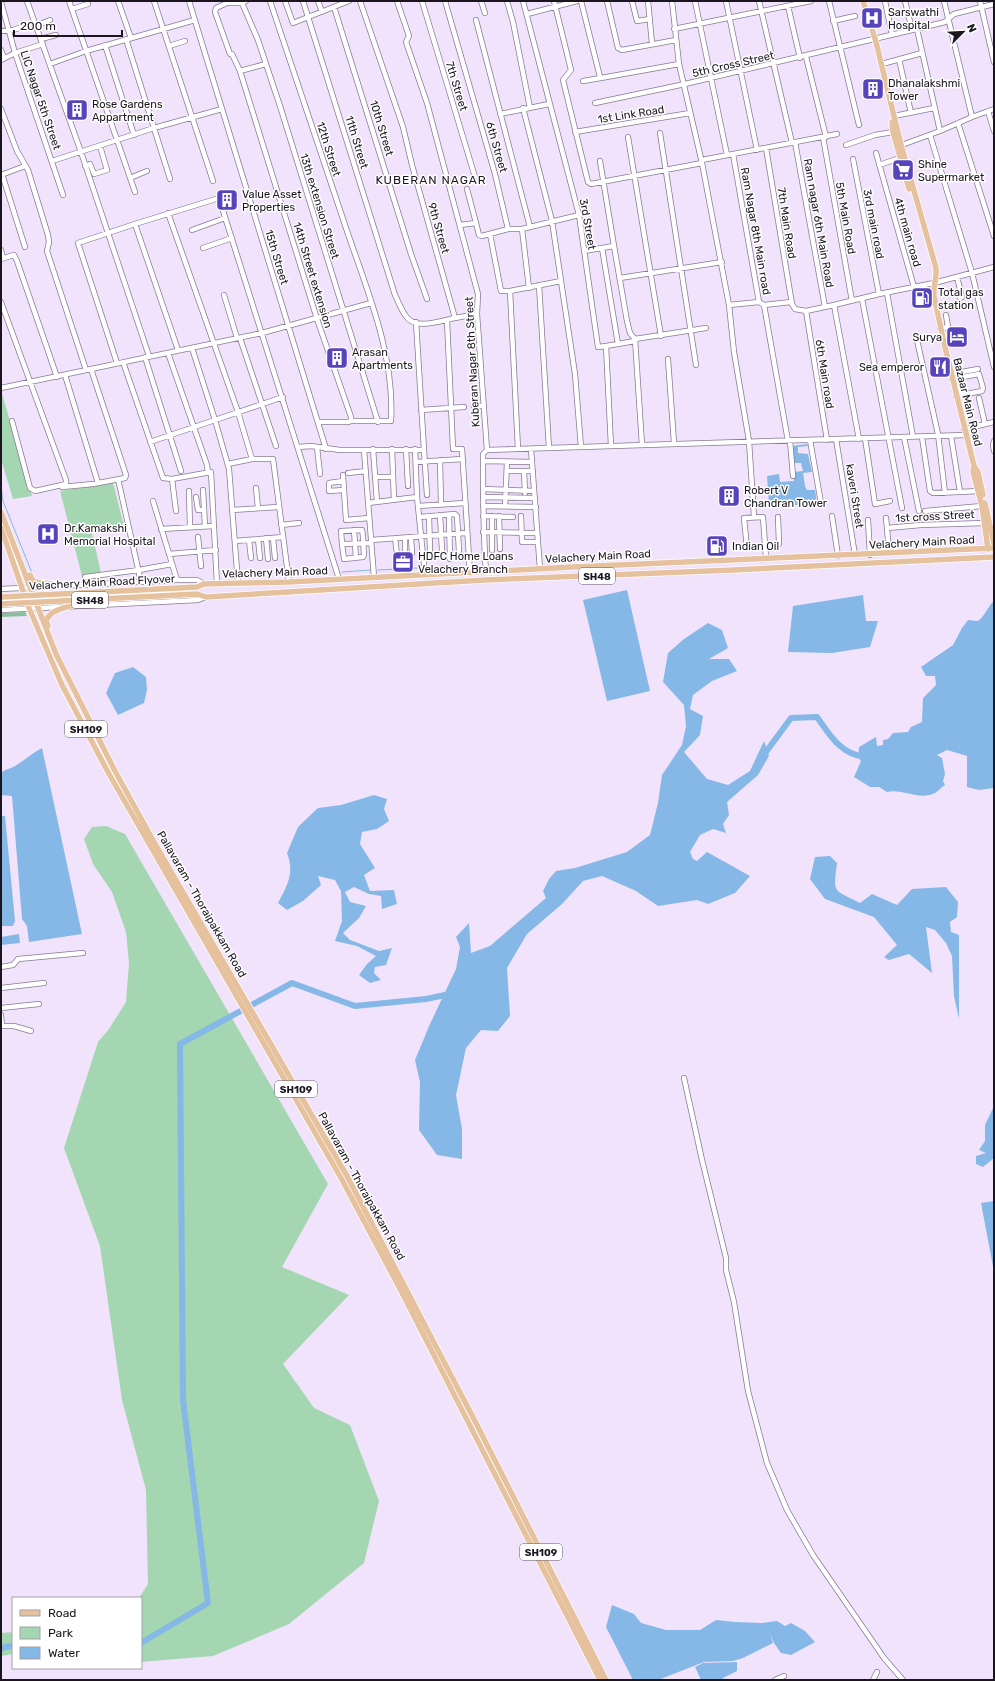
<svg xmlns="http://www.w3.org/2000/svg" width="995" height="1681" font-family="Rubik,sans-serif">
  <rect width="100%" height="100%" fill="#f2e3fd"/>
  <path fill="#a3d6b1" d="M1 390 32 496 13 499 1 459Z
    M113 483 124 526 92 533 101 573 82 576 60 491Z
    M106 826 125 834 328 1184 282 1267 349 1295 283 1364 314 1408 350 1425 379 1501 364 1563 289 1624 213 1656 141 1662V1598H139L148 1584 146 1490 122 1400 100 1246 64 1148 98 1042 109 1029 126 1002 129 963 126 932 112 892 93 864 84 839 92 827Z
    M13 1632V1654L1 1656V1633Z"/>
  <path fill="#87c299" d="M25 612 27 616 1 617V613Z"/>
  <path fill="#85b8e6" d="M807 444 808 446 798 447V453L808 454 812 472 803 473 805 486 807 490H815L817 502 813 504 812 502 808 505H769L767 476 779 474 780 482 794 481 793 472 803 471 801 463H793L792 446Z
    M627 590 650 691 607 701 583 600Z
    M863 595 866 621H878L870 647 832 653 788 652 793 606Z
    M994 601V788L979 790 967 787V756L947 750 937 755 942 758 945 774 943 781 945 785C942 787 938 791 935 793 919 801 903 788 887 792L879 787H870L854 777 861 761 858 757 859 747 876 737 877 746 883 745V740L888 739 893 733 908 732 911 727 922 722 923 698 936 685 935 676H926L921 667 953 645 962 628 968 620 978 621C986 615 987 607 994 601Z
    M708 623 722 630 728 648 709 659H729L737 671 712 681 693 695 690 709 703 716 700 735 684 752 707 779 728 785 750 771 764 741 769 756 758 775 727 802 729 815 723 824 726 833 713 829 700 835 690 852 693 859 697 861 707 852 750 876 735 893 708 904 697 900 658 906 636 891 602 876 583 881 562 904 527 934 507 968 510 1016 498 1031 481 1030 466 1048 456 1095 462 1129V1159L437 1155 419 1130 420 1082 415 1060 430 1024 456 969 460 947 456 937 469 923 471 953 490 946 546 898 543 891 549 879 556 871 575 868 627 852 650 835 658 803 662 775 682 745 686 726 684 705 663 682 668 653 684 639Z
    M133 667 146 677 147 690 144 703 118 715 106 693 115 673Z
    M42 748 82 934 29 942 27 926 22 919 12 796 1 795V773C5 769 10 769 15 766 24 761 32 753 42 748Z
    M374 795 387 799 384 809 389 821 377 829 362 832 360 844 375 868 364 875 370 891 394 890 397 904 382 909 381 896 369 894 354 887 345 892 350 902 366 906 359 918 343 933 350 940 379 951 392 948 386 965 375 967 374 973 381 980 370 983 359 975 367 964 376 956 357 946 335 941 342 921 341 891 335 880 318 876 321 885 303 901 287 910 278 903C287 886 295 873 287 853L298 827 318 808 341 805Z
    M1 816H5L15 921 13 926H1Z
    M830 856 837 863C833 894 833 889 860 903L872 894 897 905 912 889 946 887 958 902 957 917 950 922 951 932 959 935V1019L954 996 952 956 946 943 935 930 926 927 932 973 909 954 889 960 884 957 897 945 874 917 825 899 810 879 815 857Z
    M19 934 20 943 1 945V937Z
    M994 1106V1158L983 1167 976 1164V1156L986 1153 979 1150 985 1141V1125Z
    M994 1201V1272L981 1203Z
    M612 1605 634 1614 641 1623 666 1630H700L716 1620 735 1622 762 1623 777 1621 785 1626 791 1623 805 1631 815 1642 791 1655 781 1653 774 1643 770 1634 773 1643 743 1658 733 1661 704 1662 658 1680H633L606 1627Z
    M737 1662V1671L723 1678V1680H701L695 1667 703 1663Z"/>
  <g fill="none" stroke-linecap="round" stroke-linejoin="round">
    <path stroke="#85b8e6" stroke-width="1" d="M1 486 3 501 32 573
      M440 566 464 567
      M378 570 418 568
      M342 572 371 570
      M56 583H62"/>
    <path stroke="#85b8e6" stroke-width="6" d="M763 756 791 718 817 717C830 735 840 754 865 757
      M141 1643 208 1603 183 1400 180 1044 292 983 355 1006 426 999 450 994
      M1 1649 5 1647 13 1646"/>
    <g stroke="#887a92" stroke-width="6">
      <path id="minor" d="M27 1 81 152 149 356
        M69 1 135 192
        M118 1 131 38
        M154 1 213 181
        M189 1 326 449
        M227 1V3H242
        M246 1 242 3 258 40 280 106 378 422
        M270 1C295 76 320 150 345 225 366 288 395 353 391 421H351
        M285 1 293 23 349 1
        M303 1 395 295C398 301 401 309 405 315 415 331 439 321 455 318L412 165 403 127 360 1
        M318 1 322 12
        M397 1 409 36 406 42 427 103 478 294 477 314 487 450
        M422 1 475 177
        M445 1 495 174 508 229H522L529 288
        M481 1 485 13
        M507 1 513 22 530 108
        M523 1 579 215 598 347 606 346 611 446
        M554 1 571 70 563 80 588 182 591 184 702 163 679 64 672 1
        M581 1 600 77 601 78 679 64
        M607 1 618 48 622 50 676 40
        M632 1 637 21 650 19
        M648 1 652 44
        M695 1 727 155
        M726 1 757 150
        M759 1 792 143
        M829 1 859 125
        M885 1 892 35
        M905 1 912 30
        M944 1 972 117
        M980 1 994 62
        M1 2 15 53 63 195
        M227 3 216 8 215 12 230 54H232L240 71
        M788 6 800 58
        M334 7 411 254 427 299
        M72 9 88 4
        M527 14 577 1
        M476 20 530 227 522 229
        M833 21 855 16
        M36 26 50 20
        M674 29 811 1
        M917 29 940 131
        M1 31 13 30 35 23
        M41 39 56 35
        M126 39 170 179
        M105 45 134 135
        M169 46 185 41
        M1 50 4 58
        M806 57 826 137
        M899 59 911 113
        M1 60 15 53 43 44
        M50 64 86 51 195 20
        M266 64 240 71 317 319 351 417V420L349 422H318
        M882 64 922 53
        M583 81 601 78
        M595 103 685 84 937 24 945 22 954 14 994 4
        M523 108 552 221 575 374 581 447 966 435
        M1 109 17 151 28 170 48 235 49 242 47 251 86 370
        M988 111 994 131
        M500 114 549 104
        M894 116 934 108
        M958 123 994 236
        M575 132 690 113
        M660 133 696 365
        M930 135 972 273 994 367
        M628 137 661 336
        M823 137 852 301
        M795 142 825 307
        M846 145 875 135 893 132
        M899 146 940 131 972 117 994 109
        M766 148 792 304 795 309 806 311 834 305 879 294 934 283 994 267
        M876 153 914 287
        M733 154 759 302 764 305 791 302
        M853 159 879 294
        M702 160 837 134
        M52 161 154 128 222 109
        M702 163 729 305
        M879 165 900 158
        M85 166 90 164 94 174 107 170 100 146
        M2 174 25 247
        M1 175 25 166
        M130 178 147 171
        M467 189 476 223
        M168 213 238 412 252 459H273L289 582
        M135 224 219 198 339 579
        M460 225 476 223 479 235 482 236 508 229
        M530 227 579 215
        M192 230 225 218
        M490 234 501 291H510L561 281
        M614 246 627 321 630 333 635 339 642 445
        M203 248 232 238
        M602 248 618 344
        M1 250 3 258
        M584 251 614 246 600 161
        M1 259 14 255 17 261 57 377
        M957 277 962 297 960 298
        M620 278 722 262
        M539 285 549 448
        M510 291 518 449
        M887 293 913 437
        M224 295 237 338
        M862 299 902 508
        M1 302 66 480V484L35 491 30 488 12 421
        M764 305 788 441
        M834 305 859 439
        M806 311 827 440
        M946 315 948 327
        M455 318 477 314
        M447 320 453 449H462L470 573
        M940 328 948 327 949 332
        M240 338 276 446
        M635 339 706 328
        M917 340 938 434 945 493
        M606 346 635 341
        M168 353 207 465 208 473
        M145 357 181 471
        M668 359 674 443
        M123 362 163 478 172 479 211 472 217 584
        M117 363 78 243 135 224 178 350
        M951 374 978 369
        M65 375 98 483
        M958 378 962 395
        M952 379 979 374 983 388 982 391 956 396
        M1 388 262 333 371 303
        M979 398 985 424
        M474 406H484
        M421 410 464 407
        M964 429 994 422
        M904 437 919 511
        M922 437 930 491 933 493 960 492 951 436
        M865 438 875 504 890 501
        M836 439 855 555
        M810 440 821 503
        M790 441 793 476
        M994 441 993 445 994 451
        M150 442 215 420 192 348
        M298 447 311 446 340 450H424L416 322
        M317 447 320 474
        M373 449 377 502
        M392 449 394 500
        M406 449 408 486
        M415 449 417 497 425 575
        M531 449 540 569
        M364 450 374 577
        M424 450 427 495
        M487 450 581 447
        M440 460 441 504
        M483 461 532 462
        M416 462 463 459
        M228 464 252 459
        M507 471H533
        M524 471 525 493
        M348 473 366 471
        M343 475 344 490 329 491V483L343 481
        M376 477H393
        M118 479 141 582
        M172 479 176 511
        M62 487 93 484 125 478 126 475 91 369
        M256 488 258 508
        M483 489 534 491
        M203 490 205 526
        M344 490 346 520 369 518
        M189 491 190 527
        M960 492 978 491
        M196 497 198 510H204
        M483 497 535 498
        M153 501 177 580
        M368 503 417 497
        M418 506 465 503
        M483 506 536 507
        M505 506 507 462
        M232 510 279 507
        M925 511 982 506
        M440 515 442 550
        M449 515 450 559
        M429 516 430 550
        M483 516 513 517
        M492 516V550
        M499 516 500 549
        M521 516 522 542H538
        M832 516 838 556
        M419 517 455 514 457 516 459 551
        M754 517 749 441 734 352 729 305 759 302
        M886 518 887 528
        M868 520 870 555
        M281 525 299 523
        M161 529 214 526
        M354 530 356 558
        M483 532 537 533
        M198 537 201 566
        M266 538 268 559
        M273 538 275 558
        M395 538 397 554
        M405 538V553
        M411 538 412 553
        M258 539 260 558
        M249 540 251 558
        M371 540 466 533
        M235 541 283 537
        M342 544 344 559 363 557 364 555C363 547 364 538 362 530L341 531 342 544C351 544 361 543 371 543
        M889 552 887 528 921 525 985 523
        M169 554 216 550
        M766 558 763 517 744 518 747 548 779 544 778 517
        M486 572C483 532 483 493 483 454L487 450
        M85 577 139 570 172 564
        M238 583 229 469 215 420 283 397
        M1 589 177 580H197L204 584
        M1 610 198 600 206 597
        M1 967 13 965 18 959 83 953
        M1 988 44 983
        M1 1008 39 1004
        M1 1015 2 1026
        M1 1026H14L31 1031
        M684 1078 702 1160 726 1258V1270L734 1302 748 1391 767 1463 787 1510 813 1555 884 1658 903 1680
        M775 1680 784 1676
        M873 1680 877 1672"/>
    </g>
    <g stroke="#fff" stroke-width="7">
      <path id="major" d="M863 1 876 42 901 145 936 268C937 278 933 286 934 296L944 343 974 466 973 472 982 506 988 549
        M892 122 893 132 909 189
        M974 466 978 472 983 495
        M985 503 994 544
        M1 512 56 654 115 771 154 842 347 1176 476 1423 606 1680
        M1 528 29 608 62 685 109 774 341 1178 398 1285 600 1680
        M30 575 33 581C40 584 51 582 57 586
        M178 588 197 587 204 584 289 582 573 567 994 548
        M178 595 197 594 206 597 485 580 734 570 994 557
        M48 626 46 621C50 611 60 609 70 606"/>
    </g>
    <use href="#minor" stroke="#fff" stroke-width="4.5"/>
    <use href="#major" stroke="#e6c19d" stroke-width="5.5"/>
    <g stroke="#fff" stroke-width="7" stroke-linecap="butt">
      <path id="major-bridge" d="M1 597 178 588
        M1 604 178 595"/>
    </g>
    <use href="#major-bridge" stroke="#e6c19d" stroke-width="5.5"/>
  </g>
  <defs>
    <g id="hospital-square" transform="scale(1.15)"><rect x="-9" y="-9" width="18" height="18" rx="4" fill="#5743bb" stroke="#fff"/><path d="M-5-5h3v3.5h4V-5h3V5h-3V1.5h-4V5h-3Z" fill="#fff"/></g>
    <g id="building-square" transform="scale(1.15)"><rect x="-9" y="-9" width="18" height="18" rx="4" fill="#5743bb" stroke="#fff"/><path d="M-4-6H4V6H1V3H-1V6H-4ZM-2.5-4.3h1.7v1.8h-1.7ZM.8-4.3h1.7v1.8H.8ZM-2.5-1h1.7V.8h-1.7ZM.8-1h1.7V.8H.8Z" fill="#fff"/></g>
    <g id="supermarket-square" transform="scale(1.15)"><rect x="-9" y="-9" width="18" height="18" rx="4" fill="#5743bb" stroke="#fff"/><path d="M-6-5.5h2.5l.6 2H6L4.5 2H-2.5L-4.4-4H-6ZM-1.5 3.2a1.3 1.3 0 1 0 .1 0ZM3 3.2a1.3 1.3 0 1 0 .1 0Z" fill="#fff"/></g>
    <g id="fuel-square" transform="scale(1.15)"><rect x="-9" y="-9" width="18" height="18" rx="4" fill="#5743bb" stroke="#fff"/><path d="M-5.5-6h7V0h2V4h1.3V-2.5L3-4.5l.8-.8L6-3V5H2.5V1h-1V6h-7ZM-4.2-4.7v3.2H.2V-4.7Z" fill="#fff"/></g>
    <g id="hotel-square" transform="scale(1.15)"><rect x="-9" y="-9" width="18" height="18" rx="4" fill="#5743bb" stroke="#fff"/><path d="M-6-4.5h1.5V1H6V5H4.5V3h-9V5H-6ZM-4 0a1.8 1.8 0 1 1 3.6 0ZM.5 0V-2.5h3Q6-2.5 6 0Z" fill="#fff"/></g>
    <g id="restaurant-square" transform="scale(1.15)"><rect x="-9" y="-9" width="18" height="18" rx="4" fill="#5743bb" stroke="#fff"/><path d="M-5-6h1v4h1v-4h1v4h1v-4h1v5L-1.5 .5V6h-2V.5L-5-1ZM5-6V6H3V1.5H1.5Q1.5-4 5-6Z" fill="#fff"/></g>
    <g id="office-square" transform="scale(1.15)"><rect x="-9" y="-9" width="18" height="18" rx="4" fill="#5743bb" stroke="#fff"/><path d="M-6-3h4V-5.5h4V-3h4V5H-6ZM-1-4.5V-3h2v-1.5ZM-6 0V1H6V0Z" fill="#fff"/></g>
  </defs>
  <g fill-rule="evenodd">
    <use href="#hospital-square" x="872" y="18"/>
    <use href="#building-square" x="873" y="89"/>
    <use href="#building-square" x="77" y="110"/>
    <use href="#supermarket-square" x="903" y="170"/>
    <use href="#building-square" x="227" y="200"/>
    <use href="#fuel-square" x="922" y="298"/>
    <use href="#hotel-square" x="957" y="337"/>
    <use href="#building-square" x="337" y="358"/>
    <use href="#restaurant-square" x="940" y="367"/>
    <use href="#building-square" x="729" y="496"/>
    <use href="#hospital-square" x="48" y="534"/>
    <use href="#fuel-square" x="717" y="546"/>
    <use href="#office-square" x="403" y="562"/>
  </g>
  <g text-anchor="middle" stroke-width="3" stroke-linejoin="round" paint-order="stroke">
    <g fill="#fff" stroke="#5f5b62" stroke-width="1">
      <rect x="579" y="568" width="36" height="16" rx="3"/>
      <rect x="72" y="592" width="36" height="16" rx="3"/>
      <rect x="65" y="721" width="42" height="16" rx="3"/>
      <rect x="275" y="1081" width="42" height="16" rx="3"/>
      <rect x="520" y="1544" width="42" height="16" rx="3"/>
    </g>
    <g font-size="10" font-weight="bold" fill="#1a151e">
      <text x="597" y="580">SH48</text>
      <text x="90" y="604">SH48</text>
      <text x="86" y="733">SH109</text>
      <text x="296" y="1093">SH109</text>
      <text x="541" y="1556">SH109</text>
    </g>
    <g font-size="11" fill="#1a151e" stroke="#fff" text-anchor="start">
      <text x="888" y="16">Sarswathi<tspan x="888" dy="13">Hospital</tspan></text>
      <text x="888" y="87">Dhanalakshmi<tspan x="888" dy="13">Tower</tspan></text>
      <text x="92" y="108">Rose Gardens<tspan x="92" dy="13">Appartment</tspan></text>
      <text x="918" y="168">Shine<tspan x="918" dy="13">Supermarket</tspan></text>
      <text x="242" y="198">Value Asset<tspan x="242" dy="13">Properties</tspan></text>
      <text x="938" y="296">Total gas<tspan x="938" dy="13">station</tspan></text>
      <text x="942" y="341" text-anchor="end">Surya</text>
      <text x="352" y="356">Arasan<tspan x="352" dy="13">Apartments</tspan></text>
      <text x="924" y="371" text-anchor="end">Sea emperor</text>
      <text x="744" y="494">Robert V<tspan x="744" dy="13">Chandran Tower</tspan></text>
      <text x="64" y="532">Dr.Kamakshi<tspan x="64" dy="13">Memorial Hospital</tspan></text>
      <text x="732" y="550">Indian Oil</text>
      <text x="418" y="560">HDFC Home Loans<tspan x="418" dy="13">Velachery Branch</tspan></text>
    </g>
    <g font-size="11" fill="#1a151e" stroke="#fff">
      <text transform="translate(733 64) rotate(-13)" y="4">5th Cross Street</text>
      <text transform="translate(457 86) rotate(73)" y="4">7th Street</text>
      <text transform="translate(41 100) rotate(71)" y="4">LIC Nagar 5th Street</text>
      <text transform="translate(631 114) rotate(-9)" y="4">1st Link Road</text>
      <text transform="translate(382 128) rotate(73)" y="4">10th Street</text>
      <text transform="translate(357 142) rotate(73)" y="4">11th Street</text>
      <text transform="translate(497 147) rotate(74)" y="4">6th Street</text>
      <text transform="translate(329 149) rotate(72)" y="4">12th Street</text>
      <text transform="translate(320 206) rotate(73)" y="4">13th extension Street</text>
      <text transform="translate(846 218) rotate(80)" y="4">5th Main Road</text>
      <text transform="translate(787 223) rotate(81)" y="4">7th Main Road</text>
      <text transform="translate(819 223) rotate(80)" y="4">Ram nagar 6th Main Road</text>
      <text transform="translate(588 224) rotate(80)" y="4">3rd Street</text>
      <text transform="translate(874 224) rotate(79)" y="4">3rd main road</text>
      <text transform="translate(439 228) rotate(74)" y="4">9th Street</text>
      <text transform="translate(756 231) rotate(80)" y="4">Ram Nagar 8th Main road</text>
      <text transform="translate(908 232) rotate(74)" y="4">4th main road</text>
      <text transform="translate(277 257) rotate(73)" y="4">15th Street</text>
      <text transform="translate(313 275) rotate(73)" y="4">14th Street extension</text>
      <text transform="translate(472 362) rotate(-93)" y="4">Kuberan Nagar 8th Street</text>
      <text transform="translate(825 374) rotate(81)" y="4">6th Main road</text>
      <text transform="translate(968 402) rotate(76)" y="4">Bazaar Main Road</text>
      <text transform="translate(855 496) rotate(81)" y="4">kaveri Street</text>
      <text transform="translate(935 516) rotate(-3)" y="4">1st cross Street</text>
      <text transform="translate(922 542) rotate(-3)" y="4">Velachery Main Road</text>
      <text transform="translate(598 556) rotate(-3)" y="4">Velachery Main Road</text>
      <text transform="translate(275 572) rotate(-2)" y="4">Velachery Main Road</text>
      <text transform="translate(102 582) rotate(-3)" y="4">Velachery Main Road Flyover</text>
      <text transform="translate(202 904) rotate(60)" y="4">Pallavaram - Thoraipakkam Road</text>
      <text transform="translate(362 1186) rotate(61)" y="4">Pallavaram - Thoraipakkam Road</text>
    </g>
    <g font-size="12" letter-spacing="1" fill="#1a151e" stroke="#fff">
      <text x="431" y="184">KUBERAN NAGAR</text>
    </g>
  </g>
  <rect width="995" height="1681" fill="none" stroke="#1a151e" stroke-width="4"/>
  <rect x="12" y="1597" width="130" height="72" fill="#ffffff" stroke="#a3a1a5"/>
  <rect x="20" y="1610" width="20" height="6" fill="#e6c19d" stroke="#a3a1a5"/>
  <text x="48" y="1617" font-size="12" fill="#1a151e">Road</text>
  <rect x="20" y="1627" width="20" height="12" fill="#a3d6b1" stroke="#a3a1a5"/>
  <text x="48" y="1637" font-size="12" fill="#1a151e">Park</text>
  <rect x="20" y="1647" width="20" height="12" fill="#85b8e6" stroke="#a3a1a5"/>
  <text x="48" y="1657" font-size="12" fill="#1a151e">Water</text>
  <g transform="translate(963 32) rotate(66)" stroke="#ffffff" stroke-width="3" paint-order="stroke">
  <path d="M0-3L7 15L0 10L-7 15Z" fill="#1a151e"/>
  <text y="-6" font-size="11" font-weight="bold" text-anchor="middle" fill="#1a151e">N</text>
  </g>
  <path d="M14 30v6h108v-6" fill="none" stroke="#1a151e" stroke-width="2"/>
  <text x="20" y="30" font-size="12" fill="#1a151e" stroke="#ffffff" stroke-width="3" paint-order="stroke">200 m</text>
</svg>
